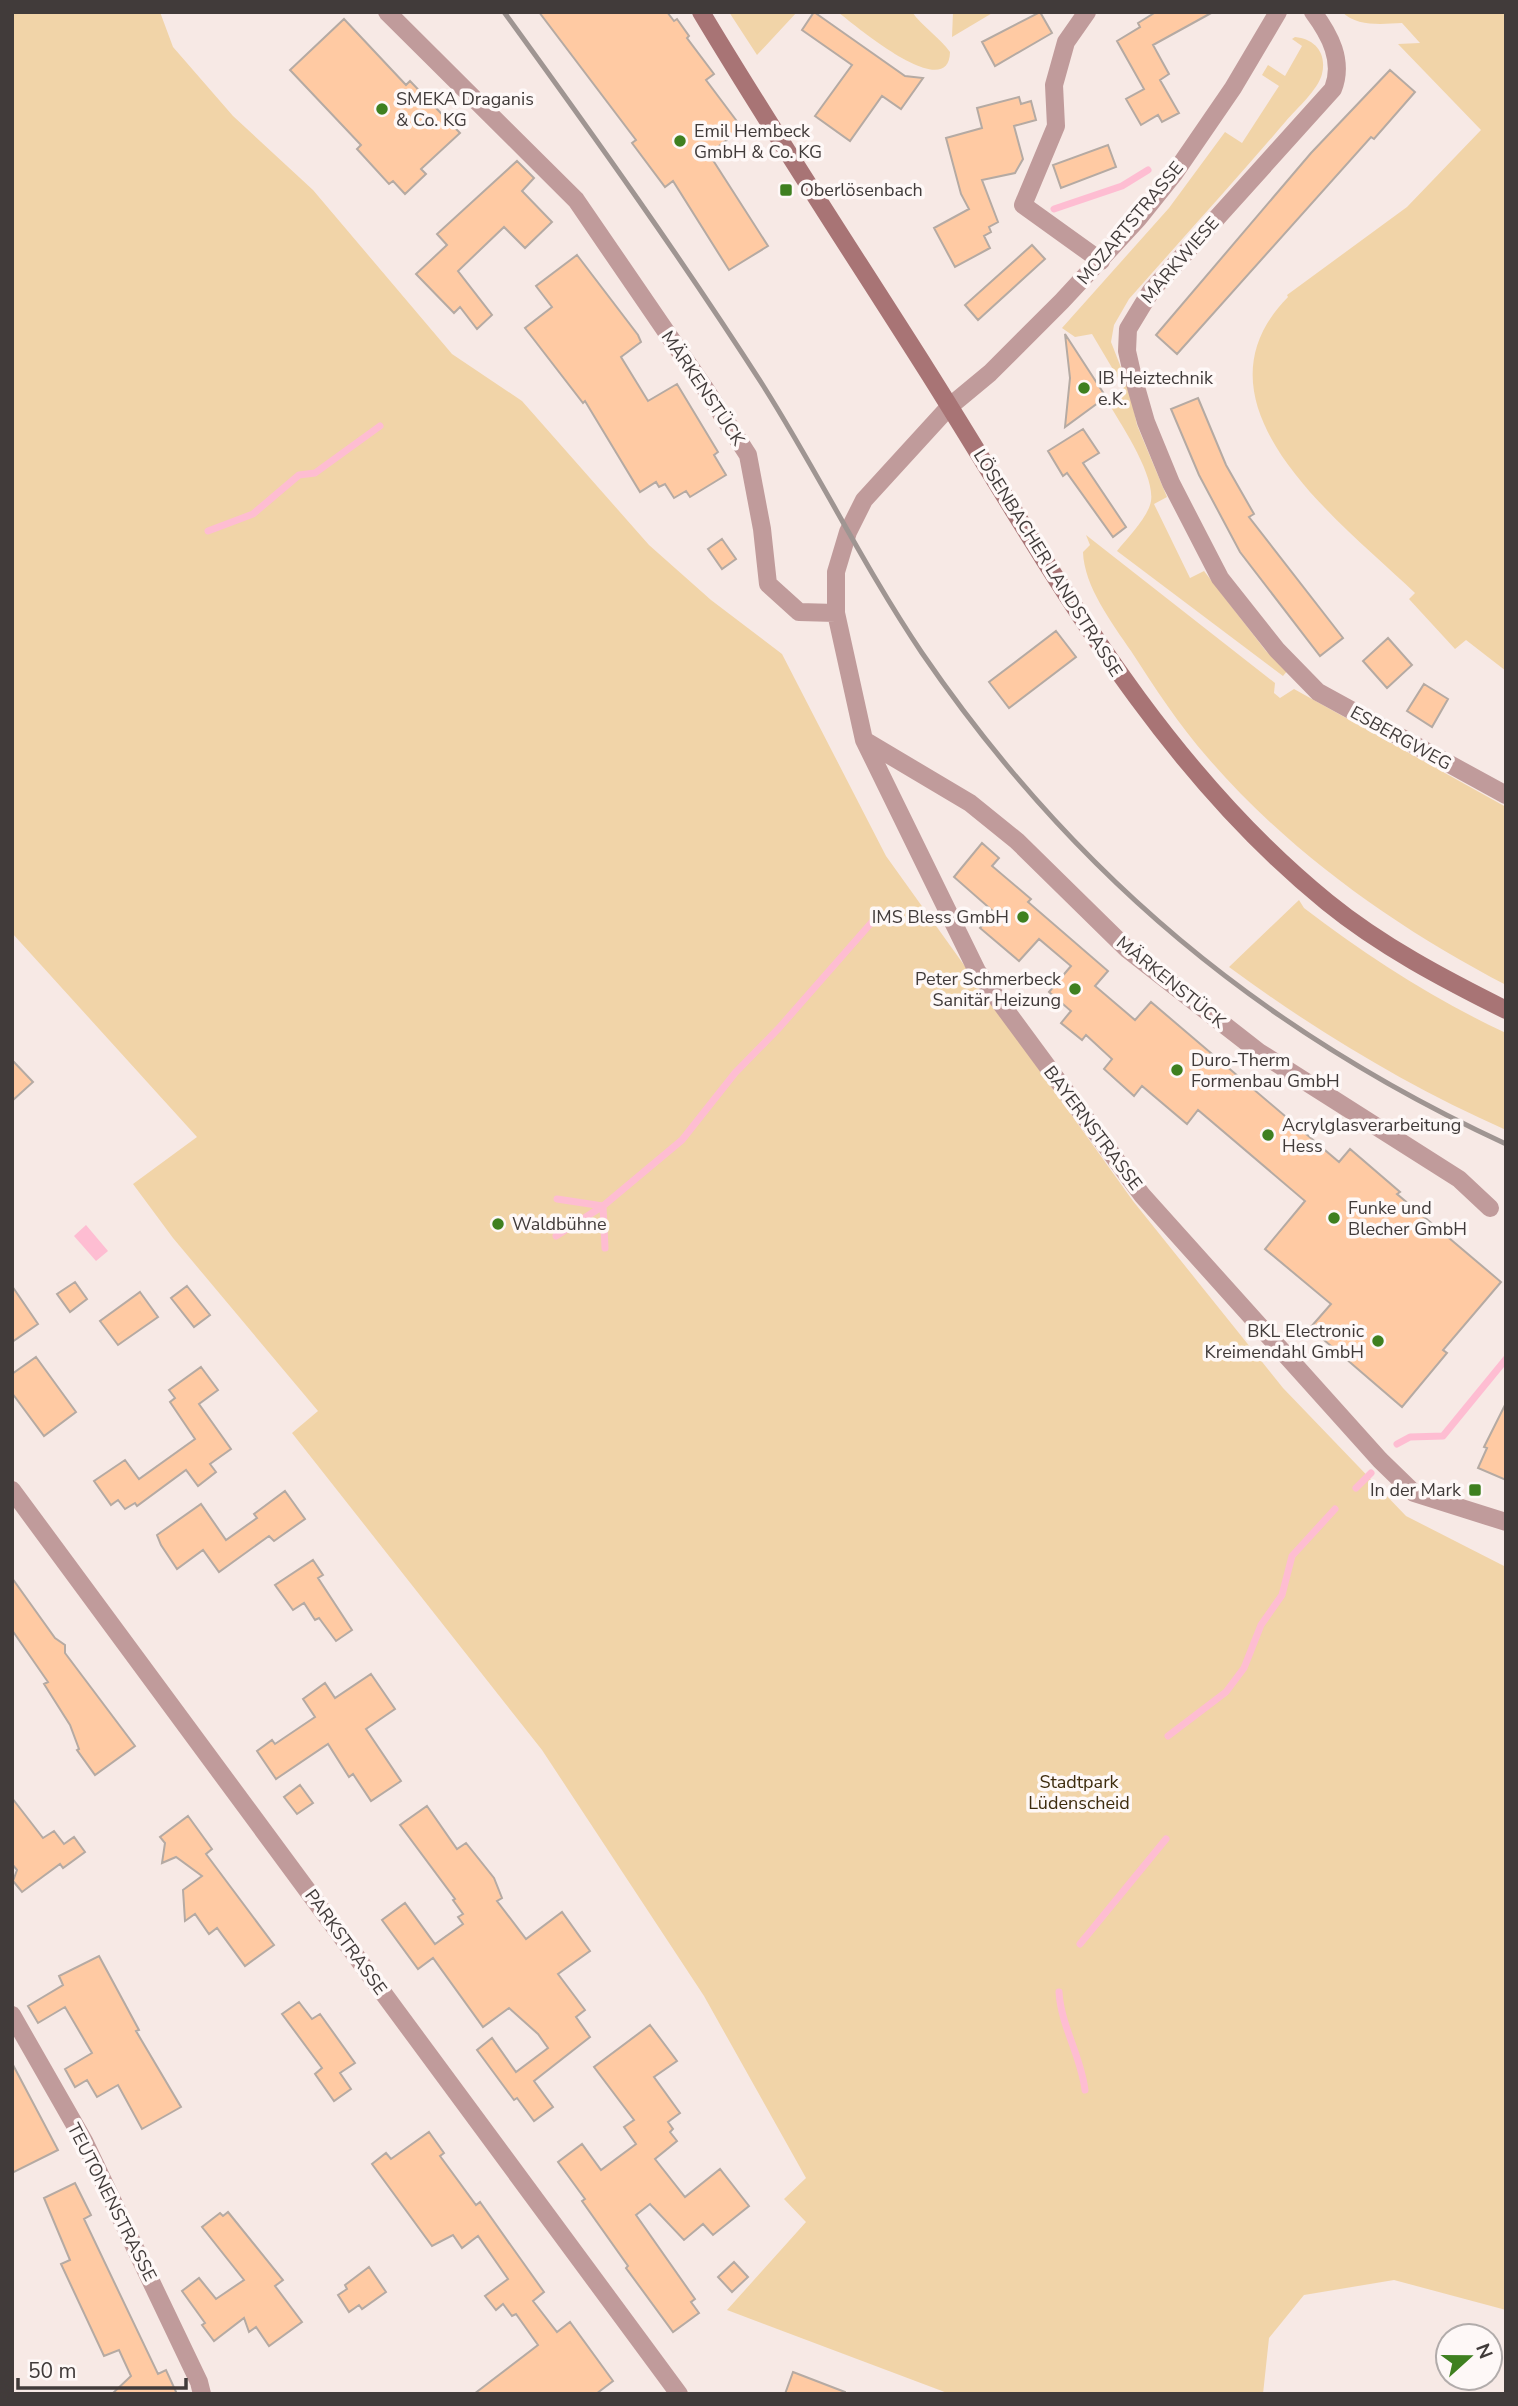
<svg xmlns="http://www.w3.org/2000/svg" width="1518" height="2406" font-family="'Nunito Sans',sans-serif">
  <rect width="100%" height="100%" fill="#f7e9e5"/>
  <path fill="#f1d4a8" d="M12 12H160L173 47 233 116 313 190 452 354 522 401 649 545 711 600 782 654 886 856 1133 1201 1283 1388 1406 1516 1506 1567V2310L1394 2280 1304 2295 1269 2338 1263 2394H950L727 2310 806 2222 784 2199 806 2178 704 1996 542 1750 292 1433 318 1411 173 1238 133 1184 197 1137 12 933Z
    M729 12H797L757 55Z
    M838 12H912C923 27 939 37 950 52 949 105 853 24 838 12Z
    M953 12H994L952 37Z
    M1342 12H1506V671L1466 640 1455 649 1409 599 1415 593C1341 522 1182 405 1288 297L1287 295 1407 207 1481 130 1398 44 1420 43 1402 23C1382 24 1357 27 1342 12Z
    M1295 37C1315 39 1327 53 1322 74 1318 90 1297 108 1286 121 1235 181 1181 240 1129 299L1114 325 1111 342 1129 388 1137 425 1167 497 1154 504 1190 578 1204 571 1266 651 1288 670 1283 676 1117 551C1127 538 1148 518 1151 501 1155 474 1120 423 1106 399L1124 388 1092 334 1075 337 1062 328 1169 208 1225 132 1242 143 1279 86 1262 75 1268 65 1285 76 1302 46 1292 39Z
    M1086 535 1275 683 1274 693 1280 698 1294 689 1506 807V985C1396 928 1289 852 1208 758 1179 725 1155 688 1131 651 1112 623 1084 586 1083 552L1090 545Z
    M1299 900 1304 908C1368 957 1433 999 1506 1033V1130C1407 1086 1316 1031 1229 967Z"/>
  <path fill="#febdd2" d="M86 1225 108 1251 96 1261 74 1236Z"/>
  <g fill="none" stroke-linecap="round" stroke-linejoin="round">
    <path stroke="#febdd2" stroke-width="7" d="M1054 209 1122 186 1148 170
      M208 531 253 514 299 475 315 473 380 426
      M557 1199 603 1206 605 1248
      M556 1236 603 1206 682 1140 735 1073 779 1028 879 914
      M1397 1444 1410 1437 1443 1436 1506 1359
      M1356 1488 1371 1473
      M1168 1736 1226 1692 1244 1668 1261 1625 1282 1595 1292 1556 1335 1509
      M1080 1944 1166 1839
      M1059 1992C1061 2026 1081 2056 1085 2090"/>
  </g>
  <path fill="#ffcaa3" stroke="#b5aaa3" stroke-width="2" d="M539 12H667L674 21 677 19 689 36 687 38 714 74 706 80 742 128 709 154 768 246 729 270 673 181 665 187 632 143 636 140Z
    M814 12 905 76 923 78 901 109 882 96 850 141 815 116 852 65 802 30Z
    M1040 12 1052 33 995 66 982 42Z
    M1156 12H1213L1153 45 1169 74 1160 80 1179 113 1162 122 1158 115 1141 125 1126 99 1144 89 1117 41 1140 27 1138 23Z
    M344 19 406 85 410 81 460 133 421 169 426 174 405 194 393 181 389 184 357 149 361 145 290 70Z
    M1390 70 1415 92 1374 139 1371 137 1177 354 1156 335 1311 153Z
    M1019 97 1021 104 1031 101 1036 120 1014 126 1023 159 1015 173 982 180 998 222 989 227 991 232 984 236 990 248 955 267 934 228 969 209 961 194 946 138 982 128 977 108Z
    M1108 145 1116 167 1061 188 1053 165Z
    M517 161 534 178 522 191 552 222 525 248 504 227 458 271 492 315 477 329 460 307 454 313 416 274 447 245 437 234Z
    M1032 245 1045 259 978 320 965 305Z
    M577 255 638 335 641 342 621 357 648 401 677 384 718 452 714 455 726 475 690 497 686 491 674 498 665 484 659 487 656 482 640 492 585 401 583 403 525 328 552 307 536 286Z
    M1065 334 1106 397 1065 427 1070 378Z
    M1198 398 1226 465 1254 514 1249 517 1343 638 1320 656 1240 552 1199 475 1171 409Z
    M1083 429 1099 453 1083 463 1126 527 1113 537 1067 473 1063 476 1048 451Z
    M722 539 736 559 722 569 708 549Z
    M1056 631 1076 657 1009 708 989 682Z
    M1388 638 1412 665 1387 688 1363 661Z
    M1424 684 1448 699 1432 727 1407 711Z
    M982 843 999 858 992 866 1031 899 1028 902 1108 971 1095 986 1135 1020 1151 1002 1339 1162 1350 1149 1400 1192 1397 1194 1501 1282 1443 1350 1447 1353 1402 1407 1310 1328 1331 1304 1265 1249 1305 1201 1198 1110 1187 1124 1142 1086 1134 1096 1104 1069 1112 1059 1086 1035 1082 1040 1061 1023 1071 1011 1049 992 1071 966 1039 939 1019 961 980 928 994 912 954 877Z
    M12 1060 33 1082 12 1101Z
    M75 1282 87 1299 70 1312 57 1294Z
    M12 1286 38 1324 12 1342Z
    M187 1286 210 1315 194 1327 171 1298Z
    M140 1292 158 1317 118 1345 100 1321Z
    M36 1357 76 1412 44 1436 12 1393V1374Z
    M201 1367 218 1390 199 1404 231 1449 210 1464 216 1472 198 1486 186 1470 137 1506 135 1503 125 1509 118 1500 111 1505 94 1481 125 1460 139 1479 195 1439 170 1402 175 1398 169 1390Z
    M1506 1403V1480L1478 1468 1487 1448 1484 1447Z
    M285 1491 305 1519 274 1541 269 1536 219 1572 203 1550 177 1569 161 1545 157 1535 201 1504 226 1540 257 1518 254 1514Z
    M313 1560 323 1575 318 1578 352 1630 336 1641 319 1618 315 1620 304 1603 293 1610 275 1585Z
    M12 1578 55 1638 65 1645V1653L135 1746 95 1775 77 1750 79 1749 70 1725 44 1684 48 1682 12 1630Z
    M371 1674 395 1709 366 1729 401 1781 371 1801 353 1774 349 1777 328 1744 276 1779 257 1751 272 1740 275 1744 315 1717 303 1699 325 1683 335 1698Z
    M300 1785 313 1803 297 1814 284 1797Z
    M12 1798 43 1838 54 1831 64 1844 74 1837 85 1852 63 1868 60 1864 22 1892 13 1881 17 1870 12 1864Z
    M427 1806 457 1849 466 1843 494 1878 502 1898 497 1901 526 1939 562 1912 590 1951 558 1974 585 2010 576 2017 590 2037 534 2081 553 2107 534 2121 517 2098 514 2100 477 2050 492 2038 516 2072 548 2048 538 2034 509 2008 483 2027 433 1958 418 1969 382 1920 405 1903 435 1944 463 1924 458 1917 463 1914 453 1900 455 1899 400 1825Z
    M188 1816 212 1849 206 1854 274 1945 245 1966 217 1928 209 1934 195 1914 185 1921 183 1890 202 1876 176 1857 162 1863 165 1843 160 1837Z
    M99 1956 139 2030 136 2031 181 2107 142 2129 118 2085 97 2097 87 2080 75 2087 65 2069 92 2053 65 2007 38 2023 28 2006 63 1985 59 1976Z
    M299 2002 312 2019 320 2014 355 2063 340 2073 351 2089 334 2101 315 2074 322 2068 282 2014Z
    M650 2025 677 2061 654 2077 680 2113 668 2122 673 2129 670 2132 677 2141 655 2159 685 2197 720 2169 749 2206 713 2235 703 2224 684 2240 650 2204 636 2215 695 2299 691 2302 699 2313 673 2332 626 2268 628 2266 582 2201 585 2199 558 2162 582 2144 601 2170 636 2144 624 2127 634 2120 594 2067Z
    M12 2063 58 2150 12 2173Z
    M429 2132 444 2153 440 2156 476 2205 480 2202 544 2292 533 2301 557 2332 570 2322 613 2381 596 2394H474L538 2345 516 2314 512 2316 503 2304 496 2310 485 2296 508 2279 478 2236 462 2248 453 2235 432 2246 372 2164 386 2153 391 2159Z
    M75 2183 91 2215 84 2219 158 2374 166 2370 177 2394H112L131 2376 119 2350 104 2356 61 2264 70 2260 44 2198Z
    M228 2212 283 2280 275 2286 302 2322 269 2346 256 2327 249 2332 244 2318 214 2341 202 2325 205 2323 182 2291 199 2278 216 2299 244 2280 202 2227 220 2213 223 2216Z
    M734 2262 748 2277 732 2292 718 2277Z
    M369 2267 386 2292 362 2309 359 2305 349 2312 338 2295 347 2289 345 2285Z
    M793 2372 845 2392V2394H785Z"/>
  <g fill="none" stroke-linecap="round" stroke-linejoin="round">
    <path stroke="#c09b9b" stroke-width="18" d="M387 12 576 200 704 387 748 455 762 529 768 584 799 612 836 613
      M1087 12 1066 42 1054 85 1056 126 1023 205 1101 261
      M1278 12 1233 88 1174 174 1138 219 1062 301 990 373 949 407 864 500 848 532 836 572V613L864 740 977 971 1142 1195 1380 1460 1414 1493 1506 1522
      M1313 12C1330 35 1344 61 1333 89L1151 291 1128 329 1127 351 1132 373 1146 422 1171 483 1220 578 1277 650 1318 692 1506 795
      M864 740 970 803 1017 841 1128 950 1259 1052 1459 1179 1490 1208
      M12 2015 84 2141 199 2382 202 2394"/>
    <path stroke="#c09b9b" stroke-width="18" d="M12 1490 679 2394"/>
    <path stroke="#a87475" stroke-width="18" d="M701 12C774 134 852 252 928 372 1046 559 1152 760 1327 902 1381 946 1444 979 1506 1010"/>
    <path stroke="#9f9592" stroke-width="5" d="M504 12C594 136 682 259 764 387 819 474 864 567 922 653 1074 875 1262 1031 1506 1144"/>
  </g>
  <g fill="#3f8020" stroke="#fef8f7" stroke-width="2.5">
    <circle cx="382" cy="109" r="7"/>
    <circle cx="680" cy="141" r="7"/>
    <rect x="779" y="183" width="14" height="14" rx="3.5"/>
    <circle cx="1084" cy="388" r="7"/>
    <circle cx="1023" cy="917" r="7"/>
    <circle cx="1075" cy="989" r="7"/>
    <circle cx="1177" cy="1070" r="7"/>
    <circle cx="1268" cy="1135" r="7"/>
    <circle cx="1334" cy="1218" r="7"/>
    <circle cx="498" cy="1224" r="7"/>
    <circle cx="1378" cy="1341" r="7"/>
    <rect x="1468" y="1483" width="14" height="14" rx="3.5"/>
  </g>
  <g text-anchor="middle" stroke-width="7" stroke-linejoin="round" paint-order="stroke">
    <g font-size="18" fill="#413b3a" stroke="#fef8f7" text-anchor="start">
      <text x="396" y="105">SMEKA Draganis<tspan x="396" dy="21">&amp; Co. KG</tspan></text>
      <text x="694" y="137">Emil Hembeck<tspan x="694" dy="21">GmbH &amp; Co. KG</tspan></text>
      <text x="800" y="196">Oberlösenbach</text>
      <text x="1098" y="384">IB Heiztechnik<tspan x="1098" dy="21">e.K.</tspan></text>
      <text x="1009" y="923" text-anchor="end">IMS Bless GmbH</text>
      <text x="1061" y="985" text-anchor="end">Peter Schmerbeck<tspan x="1061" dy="21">Sanitär Heizung</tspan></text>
      <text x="1191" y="1066">Duro-Therm<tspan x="1191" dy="21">Formenbau GmbH</tspan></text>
      <text x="1282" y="1131">Acrylglasverarbeitung<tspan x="1282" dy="21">Hess</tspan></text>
      <text x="1348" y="1214">Funke und<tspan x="1348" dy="21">Blecher GmbH</tspan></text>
      <text x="512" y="1230">Waldbühne</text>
      <text x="1364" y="1337" text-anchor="end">BKL Electronic<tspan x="1364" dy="21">Kreimendahl GmbH</tspan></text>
      <text x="1461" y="1496" text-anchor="end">In der Mark</text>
    </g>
    <g font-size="18" fill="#413b3a" stroke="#fef8f7">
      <text transform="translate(1130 223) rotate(-50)" y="6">MOZARTSTRASSE</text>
      <text transform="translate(1180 260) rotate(-49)" y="6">MARKWIESE</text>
      <text transform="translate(703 388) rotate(56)" y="6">MÄRKENSTÜCK</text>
      <text transform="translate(1048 563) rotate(58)" y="6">LÖSENBACHER LANDSTRASSE</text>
      <text transform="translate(1401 738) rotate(29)" y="6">ESBERGWEG</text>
      <text transform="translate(1171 982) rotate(39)" y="6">MÄRKENSTÜCK</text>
      <text transform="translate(1093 1128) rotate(53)" y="6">BAYERNSTRASSE</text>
      <text transform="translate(346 1942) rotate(54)" y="6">PARKSTRASSE</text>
      <text transform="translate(112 2202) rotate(63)" y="6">TEUTONENSTRASSE</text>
    </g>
    <g font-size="18" fill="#3e2c0e" stroke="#fef8f7">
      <text x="1079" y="1788">Stadtpark<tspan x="1079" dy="21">Lüdenscheid</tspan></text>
    </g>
  </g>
  <rect width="1518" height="2406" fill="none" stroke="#413b3a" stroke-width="28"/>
  <g transform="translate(1469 2357) rotate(69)"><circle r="33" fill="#fef8f7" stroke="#b2acab" stroke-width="2"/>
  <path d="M0-5L12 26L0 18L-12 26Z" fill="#3f8020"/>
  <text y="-10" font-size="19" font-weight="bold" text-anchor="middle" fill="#413b3a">N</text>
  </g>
  <path d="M18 2378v10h168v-10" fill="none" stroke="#413b3a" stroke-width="3.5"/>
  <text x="28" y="2378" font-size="21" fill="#413b3a" stroke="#fef8f7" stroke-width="5" paint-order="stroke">50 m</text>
</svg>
